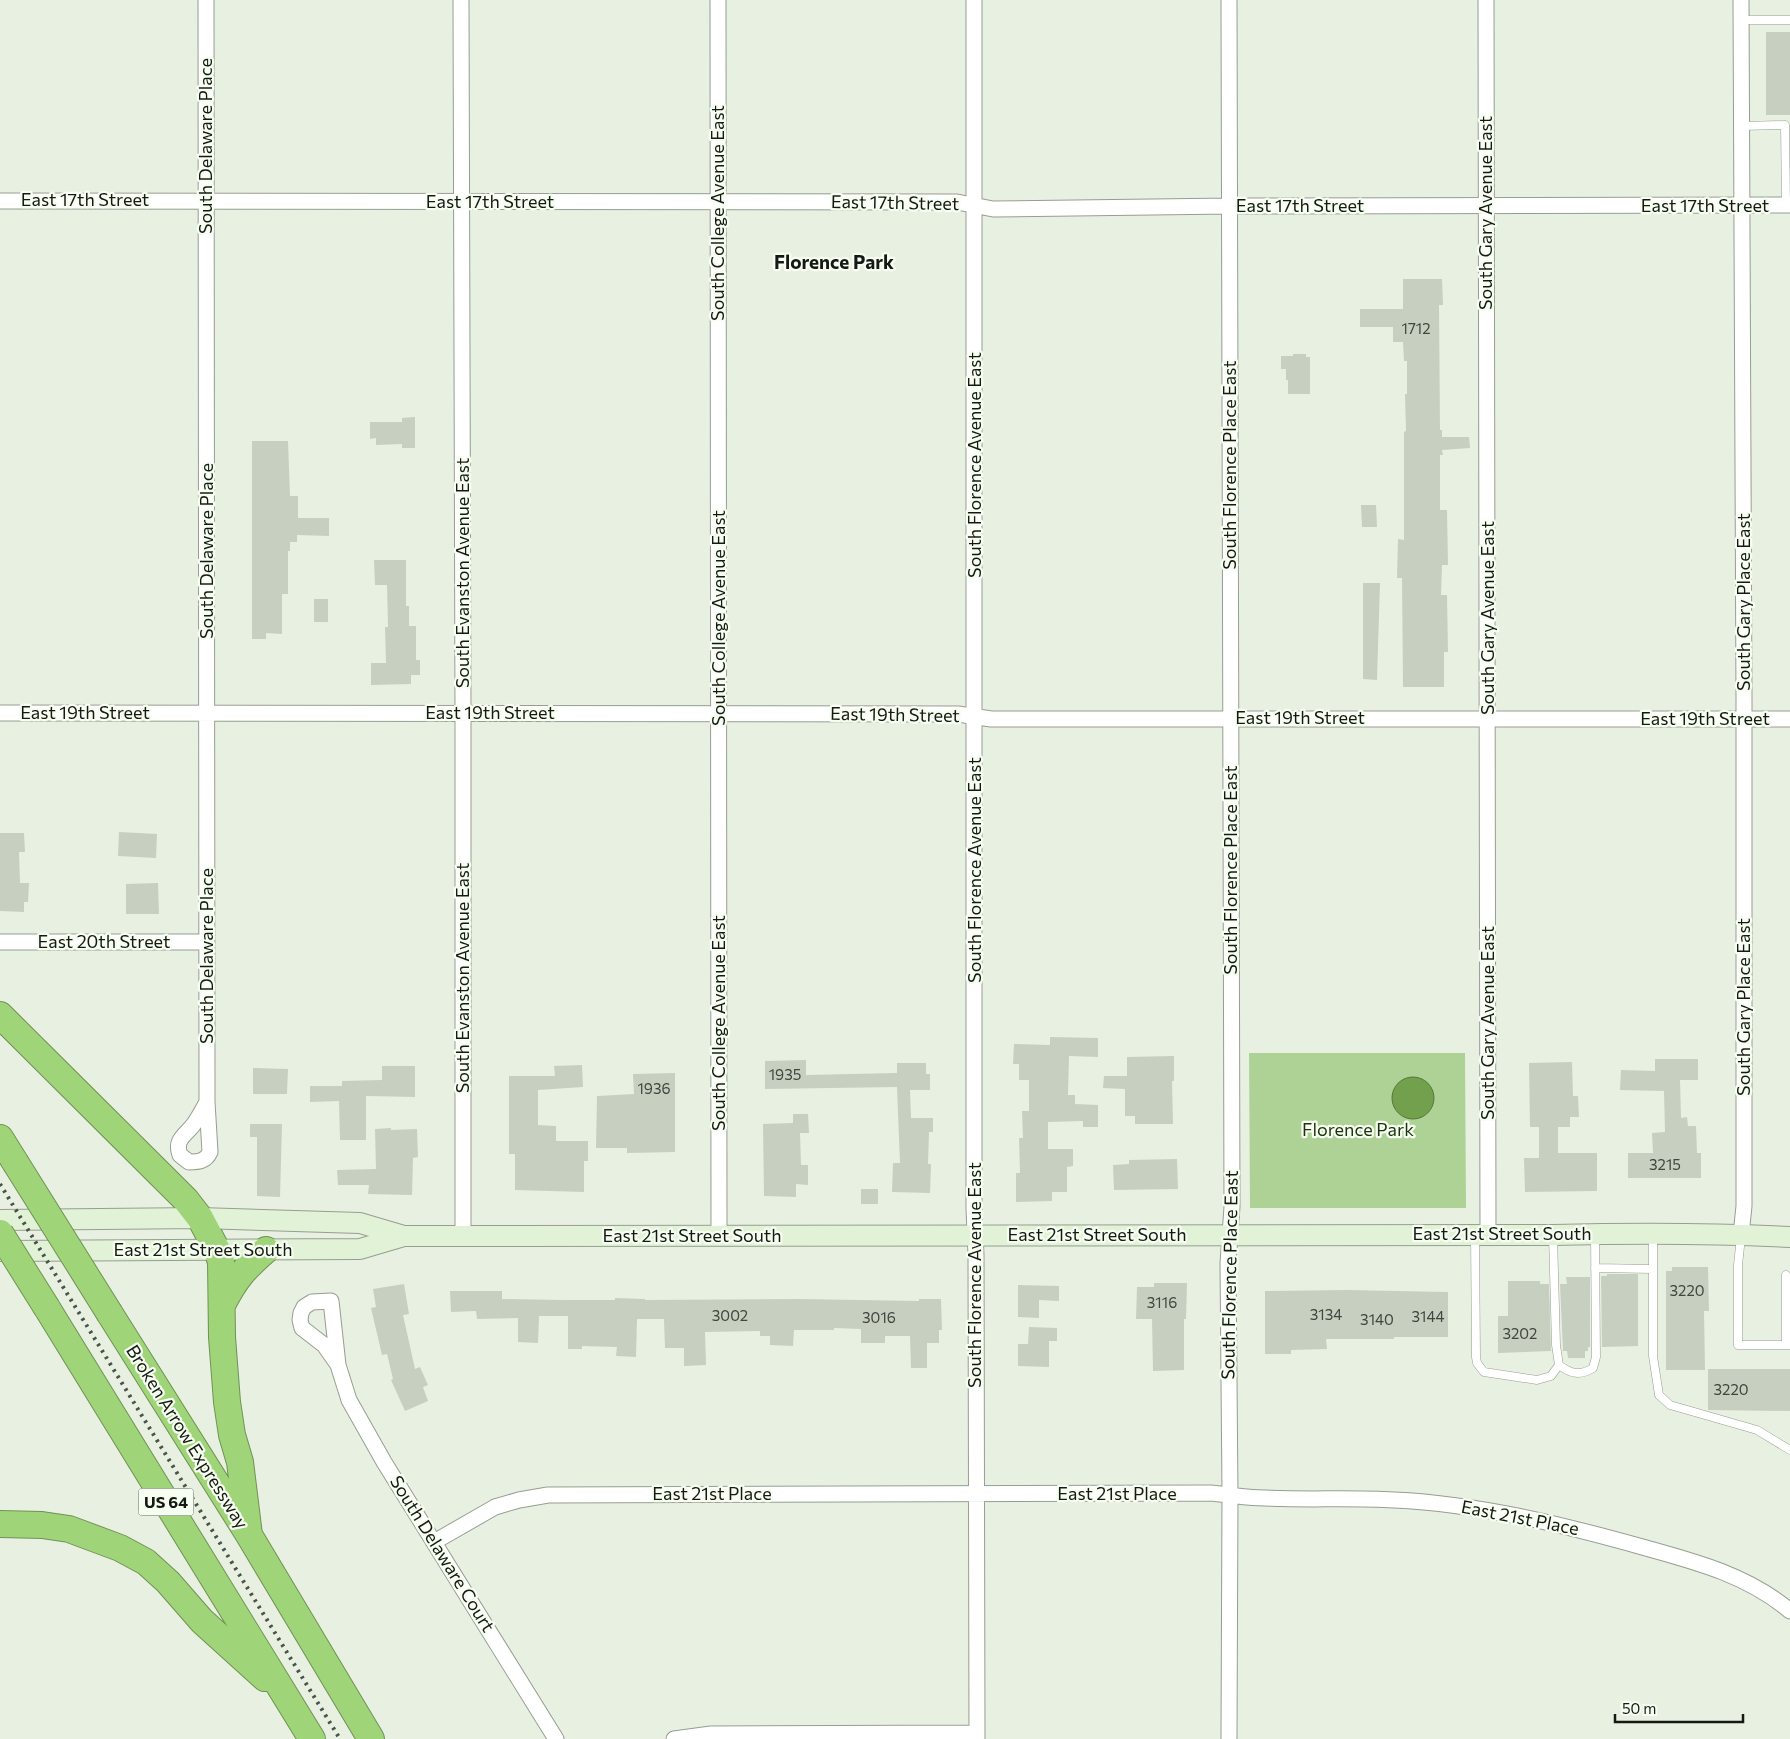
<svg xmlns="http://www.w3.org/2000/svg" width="1790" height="1739" font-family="Commissioner,sans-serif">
  <rect width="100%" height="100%" fill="#e8f0e2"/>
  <path fill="#aed295" d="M1249 1053H1465L1466 1208H1250Z"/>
  <path fill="#72a04c" stroke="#56773b" d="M1392 1098a21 21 0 1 1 42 0a21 21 0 1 1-42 0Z"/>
  <path fill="#c7cfc1" d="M1766 32H1790V115H1766Z
    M1403 279H1442L1443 305H1439L1440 430H1442V437H1469L1470 448 1442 450 1443 455H1440V510H1447L1448 565H1442L1441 595H1447L1448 652H1444V687H1403L1402 578H1397L1398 539 1404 540V432L1406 431 1405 394H1407V361H1404L1403 342H1393V327H1360V309H1403Z
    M1293 354H1306V357H1310V394H1288V380H1286V369H1281V356H1293Z
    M415 417V448H402V444L376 445V438L370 439V422H402V418Z
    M252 441H288L290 496H298V518H329V536L297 535V542H290V551H288V594H282V634L266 633V639H252Z
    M1361 505H1376L1377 527H1362Z
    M374 560H406V606H409V626H416V660H420V675H411V684L371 685V663H386L385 627H388L387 585H375Z
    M1363 583H1380L1377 680 1363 679Z
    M314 599H328V622H314Z
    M119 832 157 834 156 858 118 856Z
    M0 833H24L25 852H19L20 883H29L28 902H24V912L0 911Z
    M158 883 159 914H126V884Z
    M1050 1037 1098 1038V1057L1069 1056 1068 1095H1075V1104L1098 1105V1127H1083V1121L1048 1122V1149H1073V1166L1067 1167V1192H1052V1201L1016 1202V1173H1020L1019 1138H1023L1022 1111H1029V1080H1019V1064H1013L1014 1044 1050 1045Z
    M1174 1056V1081H1172L1173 1124H1135V1116H1125V1089L1103 1088 1104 1076H1127V1057Z
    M1655 1059H1698V1080H1680L1681 1118 1687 1117 1688 1126H1696L1697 1153H1701V1178H1628V1153H1653L1652 1133 1665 1132 1664 1091 1620 1090 1621 1070 1655 1071Z
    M806 1060V1075L897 1073V1063H926V1074H930V1090H910L911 1118H933V1132H929L928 1164H931L930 1193 892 1192 893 1163H900L897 1087 765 1089V1061Z
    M1572 1062 1573 1096H1578L1579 1117H1570V1127H1558V1153H1597V1191L1525 1192 1524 1158H1539V1127H1530L1529 1063Z
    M582 1065 583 1087 538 1090V1125L556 1126V1141H588V1161H584V1192L515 1190V1154H509V1076H555L554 1066Z
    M382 1066H415V1097L366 1096V1140H340L339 1101 310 1102V1086H342V1081L382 1080Z
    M253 1068 288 1069 287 1094H253Z
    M675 1073V1152L627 1153V1148H596L597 1096 634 1094 633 1074Z
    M793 1114H808L809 1133H800L801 1165H808V1185L796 1184V1197L764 1196 763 1124 793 1123Z
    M250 1124H282L280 1197 257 1196V1137H250Z
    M391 1128V1130L417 1129 418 1157 413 1158 412 1195 368 1194 369 1185H338L337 1170 376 1169 375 1129Z
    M1177 1159 1178 1189 1114 1190 1113 1165 1129 1164V1160Z
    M861 1189H878V1204H861Z
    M1672 1267H1708L1709 1311H1704L1705 1370H1666V1271H1672Z
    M1607 1274H1638V1346L1602 1347 1601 1276H1607Z
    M1566 1277H1590V1347H1588V1351H1585V1358H1568L1567 1351H1563L1560 1284H1567Z
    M1508 1281H1540V1284H1549L1551 1351 1498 1353V1316H1508Z
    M1154 1283H1187L1186 1319H1184V1370L1153 1371 1152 1319H1136L1137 1287H1154Z
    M404 1284 409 1314 403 1315 415 1369 420 1367 428 1385 423 1387 428 1401 405 1411 391 1380 393 1379 387 1354 382 1355 371 1308 376 1307 373 1289Z
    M1018 1285 1059 1286V1301L1039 1300V1318L1018 1317Z
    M1346 1290 1448 1292V1337H1394V1339H1326L1327 1349 1291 1350V1354H1265V1291Z
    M450 1291H502V1299L562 1300H615V1298L645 1299V1300L798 1299 919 1301V1299H941L942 1330H939V1343H927V1368H911L910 1336H885V1343H861V1329L834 1328V1330H794L793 1346 770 1345V1336H760V1331L705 1332 706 1365 684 1366V1348H665L664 1319H637L636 1357 616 1356 617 1347 582 1346V1349H568V1316H539L538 1343 518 1342V1318L477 1319 476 1311 451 1312Z
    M1029 1327 1057 1328V1341H1049V1367L1018 1366V1344H1028Z
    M1708 1369H1790V1411L1708 1410Z"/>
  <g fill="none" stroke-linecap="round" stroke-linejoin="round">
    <g stroke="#969e91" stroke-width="9">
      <path id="service" d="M1741 20H1790
        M1742 126 1785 125 1786 205
        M1475 1235 1476 1357 1477 1363 1484 1372 1537 1380 1551 1376 1559 1365
        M1553 1235 1556 1345 1559 1365C1571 1374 1580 1376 1593 1368L1596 1357 1595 1234
        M1741 1237 1738 1265V1345H1790
        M1595 1268 1653 1269V1234
        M1653 1269V1356L1659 1395 1670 1405 1757 1430 1790 1450
        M1786 1275V1345"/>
    </g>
    <g stroke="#969e91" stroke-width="17">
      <path id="minor" d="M206 0 207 1102 210 1152C206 1161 199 1162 189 1162L180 1155C174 1139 186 1135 194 1124 199 1117 203 1109 207 1102
        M461 0 463 712V1236
        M718 0 719 1236
        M974 0V1209L976 1255 977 1739
        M1486 0 1488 1235
        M0 201 957 202 993 209 1230 206 1790 205
        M0 713 958 714 991 719H1790
        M0 942H207
        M1741 1235 1744 1206V698L1741 0
        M338 1365 324 1345 302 1328 300 1320 301 1313 304 1307 312 1302 331 1301 338 1365 349 1400 384 1462 556 1739
        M434 1542 495 1507 519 1500 548 1495 1210 1493C1222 1494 1235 1496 1247 1497 1296 1501 1346 1497 1394 1500 1480 1504 1564 1525 1646 1548 1697 1562 1749 1576 1790 1611
        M674 1739 711 1734 977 1733
        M1229 1739 1230 1495 1228 1263 1232 1207 1229 0"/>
    </g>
    <g stroke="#969e91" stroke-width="22">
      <path id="secondary" d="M0 1220 200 1218 360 1223 404 1236 1553 1235C1632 1233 1711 1233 1790 1237
        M0 1251 360 1249 404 1236"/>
    </g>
    <g stroke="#6f9255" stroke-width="28">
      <path id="motorway" d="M0 1015 186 1200 200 1218 217 1250 221 1262 222 1337 227 1402 232 1435 240 1462 249 1535
        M0 1138 15 1162
        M223 1303C236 1278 244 1269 266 1250
        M47 1308 312 1739
        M110 1314 249 1535 371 1739
        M0 1524 42 1525 69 1529 120 1548 146 1562 168 1582 202 1621 265 1678"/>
    </g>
    <use href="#service" stroke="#fff" stroke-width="8"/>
    <use href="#minor" stroke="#fff" stroke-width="15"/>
    <use href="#secondary" stroke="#e2f2d6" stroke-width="20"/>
    <use href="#motorway" stroke="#a0d478" stroke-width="26"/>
    <path stroke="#4c5149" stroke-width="4" stroke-dasharray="2.5 5" stroke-linecap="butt" d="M0 1184 340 1739"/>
    <g stroke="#6f9255" stroke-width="28" stroke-linecap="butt">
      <path id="motorway-bridge" d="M15 1162 110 1314
        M0 1233 47 1308"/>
    </g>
    <use href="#motorway-bridge" stroke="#a0d478" stroke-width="26"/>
  </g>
  <g text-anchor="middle" stroke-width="4.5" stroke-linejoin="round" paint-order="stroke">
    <g font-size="15" fill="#42463e">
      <text x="1416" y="334">1712</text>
      <text x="785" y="1080">1935</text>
      <text x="654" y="1094">1936</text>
      <text x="1665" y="1170">3215</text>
      <text x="1687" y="1296">3220</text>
      <text x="1162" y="1308">3116</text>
      <text x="1326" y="1320">3134</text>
      <text x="730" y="1321">3002</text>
      <text x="1428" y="1322">3144</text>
      <text x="879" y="1323">3016</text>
      <text x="1377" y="1325">3140</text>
      <text x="1520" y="1339">3202</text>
      <text x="1731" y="1395">3220</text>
    </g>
    <rect fill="#f5fef0" stroke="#585d55" stroke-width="1" x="138.5" y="1488.5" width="55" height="27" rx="4"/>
    <g font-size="16" font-weight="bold" fill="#151813">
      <text x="166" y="1508">US 64</text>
    </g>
    <g font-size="18" fill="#151813" stroke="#f5fef0">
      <text transform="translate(206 146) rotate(-90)" y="6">South Delaware Place</text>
      <text x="85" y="206">East 17th Street</text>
      <text x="490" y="208">East 17th Street</text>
      <text transform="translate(895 203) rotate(1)" y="6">East 17th Street</text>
      <text x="1300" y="212">East 17th Street</text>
      <text x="1705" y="212">East 17th Street</text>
      <text transform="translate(718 213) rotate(-90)" y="6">South College Avenue East</text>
      <text transform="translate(1486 213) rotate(-90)" y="6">South Gary Avenue East</text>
      <text transform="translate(975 465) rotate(-90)" y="6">South Florence Avenue East</text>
      <text transform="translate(1230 465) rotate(-90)" y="6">South Florence Place East</text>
      <text transform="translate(207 551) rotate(-90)" y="6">South Delaware Place</text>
      <text transform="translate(463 573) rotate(-90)" y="6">South Evanston Avenue East</text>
      <text transform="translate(1744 602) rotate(-90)" y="6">South Gary Place East</text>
      <text transform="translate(719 618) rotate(-90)" y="6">South College Avenue East</text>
      <text transform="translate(1488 618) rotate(-90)" y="6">South Gary Avenue East</text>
      <text x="85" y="719">East 19th Street</text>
      <text x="490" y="719">East 19th Street</text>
      <text transform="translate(895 715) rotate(1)" y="6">East 19th Street</text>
      <text x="1300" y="724">East 19th Street</text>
      <text x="1705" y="725">East 19th Street</text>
      <text transform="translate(975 870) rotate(-90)" y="6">South Florence Avenue East</text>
      <text transform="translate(1231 870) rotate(-90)" y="6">South Florence Place East</text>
      <text x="104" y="948">East 20th Street</text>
      <text transform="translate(207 956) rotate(-90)" y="6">South Delaware Place</text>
      <text transform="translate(463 978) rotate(-90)" y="6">South Evanston Avenue East</text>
      <text transform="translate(1744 1007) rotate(-90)" y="6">South Gary Place East</text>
      <text transform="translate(719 1023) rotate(-90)" y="6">South College Avenue East</text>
      <text transform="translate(1488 1023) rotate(-90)" y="6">South Gary Avenue East</text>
      <text x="1502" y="1240">East 21st Street South</text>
      <text x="1097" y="1241">East 21st Street South</text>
      <text x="692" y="1242">East 21st Street South</text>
      <text x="203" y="1256">East 21st Street South</text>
      <text transform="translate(975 1275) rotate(-90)" y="6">South Florence Avenue East</text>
      <text transform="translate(1230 1275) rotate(-89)" y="6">South Florence Place East</text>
      <text transform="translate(187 1437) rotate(58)" y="6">Broken Arrow Expressway</text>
      <text x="712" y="1500">East 21st Place</text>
      <text x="1117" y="1500">East 21st Place</text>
      <text transform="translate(1520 1518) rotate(11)" y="6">East 21st Place</text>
      <text transform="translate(442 1554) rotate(58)" y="6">South Delaware Court</text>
    </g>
    <g font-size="18" fill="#1e300d" stroke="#f5fef0">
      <text x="1358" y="1136">Florence Park</text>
    </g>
    <g font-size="19" font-weight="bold" fill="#151813" stroke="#f5fef0">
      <text x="834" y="269">Florence Park</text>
    </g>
  </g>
  <path d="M1615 1714v8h128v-8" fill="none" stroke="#151813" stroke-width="2.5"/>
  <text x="1622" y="1714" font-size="15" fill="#151813" stroke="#f5fef0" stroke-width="4" paint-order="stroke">50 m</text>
</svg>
